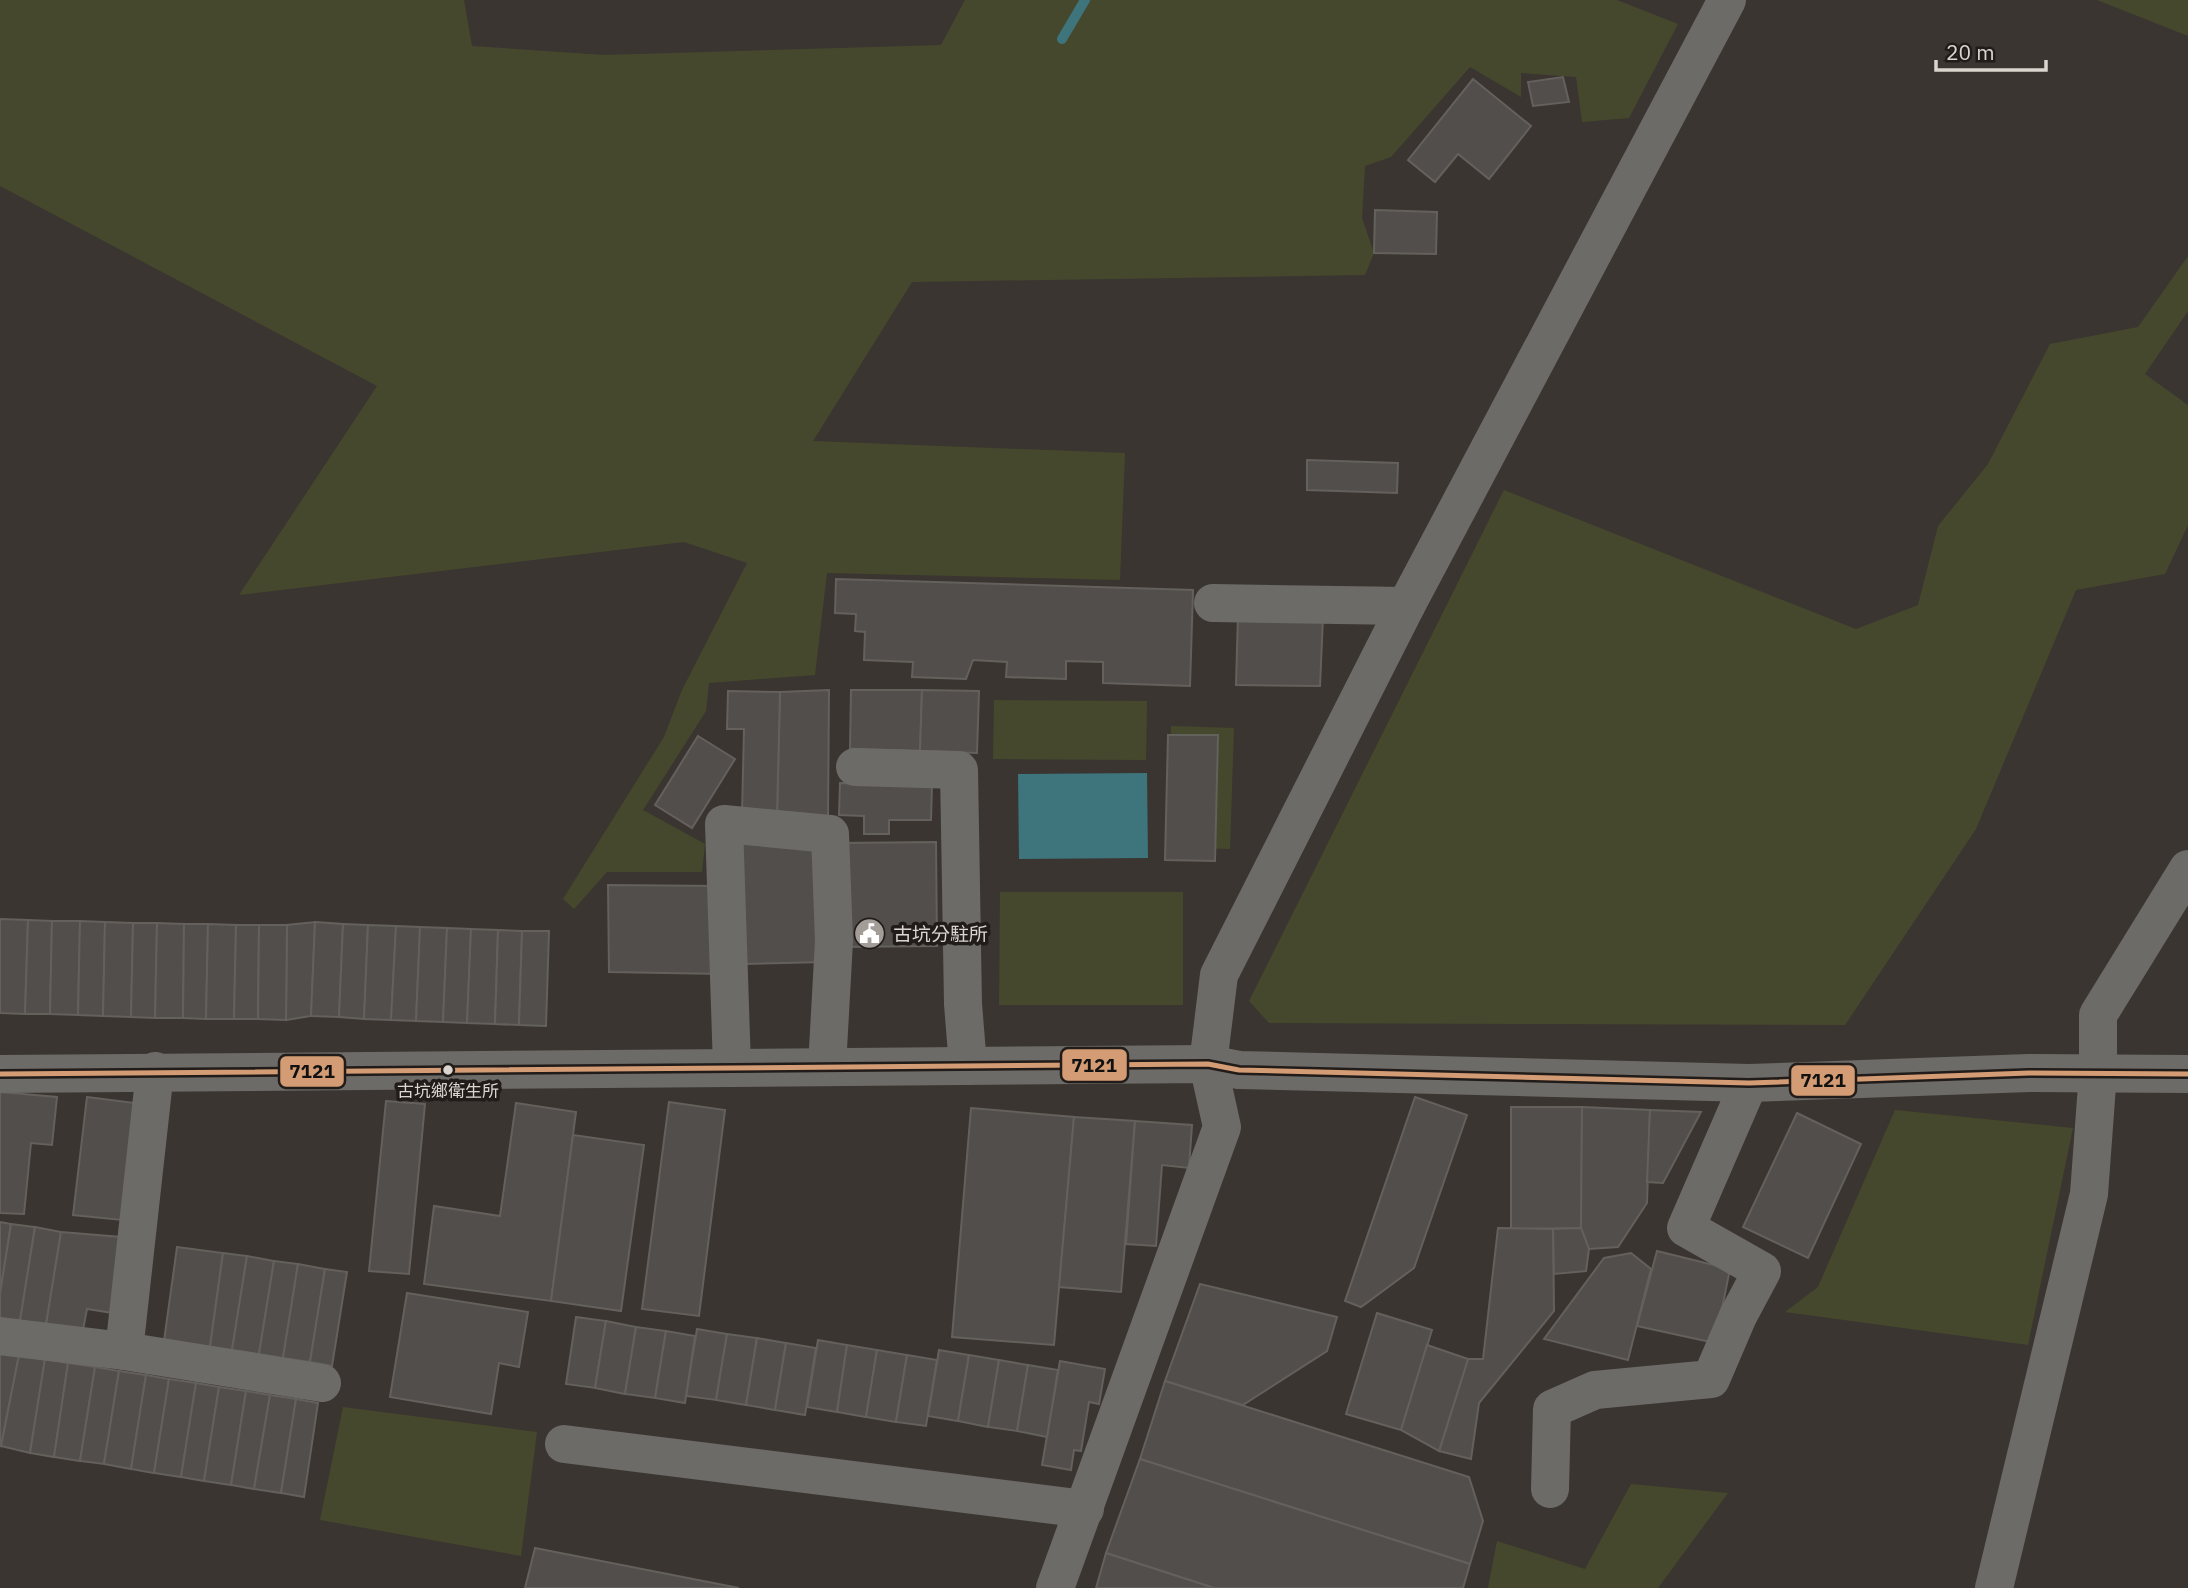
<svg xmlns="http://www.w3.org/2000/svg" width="2188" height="1588" viewBox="0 0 2188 1588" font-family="'IBM Plex Sans','Noto Sans TC',sans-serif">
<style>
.green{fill:#46482d}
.water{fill:#3e747c}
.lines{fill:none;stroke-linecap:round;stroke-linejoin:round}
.stream{stroke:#3e747c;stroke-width:10}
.building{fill:#524e4b;stroke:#64605c;stroke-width:2}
.minor{stroke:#6d6b68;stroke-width:38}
.major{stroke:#6d6b67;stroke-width:38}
.bus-1-casing{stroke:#211c19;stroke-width:10}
.bus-1{stroke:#d39c74;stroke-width:5}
.bus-dot{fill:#dbd5d0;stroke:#211c19;stroke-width:2.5}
.labels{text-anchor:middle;stroke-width:7;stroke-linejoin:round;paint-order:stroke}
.bus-label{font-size:17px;fill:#dbd5d0;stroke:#211c19}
.poi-label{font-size:19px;fill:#dbd5d0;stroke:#211c19;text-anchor:start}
.line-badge{stroke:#211c19;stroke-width:2.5}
.pale-badge-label{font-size:19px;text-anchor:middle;font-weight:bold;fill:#111}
</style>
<rect width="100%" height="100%" fill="#3a3530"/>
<g class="green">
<path d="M0 0H464L472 46 604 55 941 45 965 0H1617L1678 24 1629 118 1582 122 1576 77 1521 73V97L1470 67 1391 157 1365 166 1362 218 1374 253 1365 275 912 282 813 441 1125 453 1120 580 827 573 815 675 709 683 706 711 643 810 705 844 702 872H607L574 909 563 899 664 737 682 690 747 563 684 542 239 595 377 386 0 186Z"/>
<path d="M2097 0H2188V36Z"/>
<path d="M2188 256V311L2145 374 2188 405V525L2165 574 2076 590 1976 829 1845 1025 1269 1023 1249 1001 1504 490 1856 629 1918 605 1938 526 1988 464 2050 344 2138 327Z"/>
<path d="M994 700 1147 701 1146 760 993 759Z"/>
<path d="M1171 726 1234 728 1230 849 1168 847Z"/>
<path d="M1000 892H1183V1005H999Z"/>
<path d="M1895 1110 2073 1128 2028 1345 1785 1312 1818 1287Z"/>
<path d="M343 1407 537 1432 521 1556 320 1520Z"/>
<path d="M1631 1484 1728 1493 1658 1588H1488L1497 1541 1585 1569Z"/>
</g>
<path class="water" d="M1147 773 1148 858 1019 859 1018 774Z"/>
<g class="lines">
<path class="stream" d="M1062 39 1085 0"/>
</g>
<g class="building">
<path d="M1563 77 1569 102 1533 106 1528 82Z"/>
<path d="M1473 79 1531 126 1489 179 1458 154 1435 182 1408 160Z"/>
<path d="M1375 210 1437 212 1436 254 1374 253Z"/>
<path d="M1307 460 1398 463 1397 493 1307 490Z"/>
<path d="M836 579 1193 590 1190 686 1103 683V662L1066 661V679L1006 677 1007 662 973 660 966 679 912 677 913 662 864 660 865 632 855 631 856 614 835 613Z"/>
<path d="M1238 615 1323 617 1320 686 1236 685Z"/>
<path d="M829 690 828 819 777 815 780 692Z"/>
<path d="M851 690H922L920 751 850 749Z"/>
<path d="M922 690 979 691 977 753 920 751Z"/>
<path d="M728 691 780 692 777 815 742 814 744 729H727Z"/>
<path d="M1168 735H1218L1215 861 1165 860Z"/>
<path d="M698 736 735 759 692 828 655 805Z"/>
<path d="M840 783 932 785 931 820H889V834H864V816L839 815Z"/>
<path d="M823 837 826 962 745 964 742 839Z"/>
<path d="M936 842 937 946 841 947 840 843Z"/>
<path d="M608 885 719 886 722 974 609 972Z"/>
<path d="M0 919 28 920 25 1014 0 1013Z"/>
<path d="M28 920 52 921 50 1014H25Z"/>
<path d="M52 921H80L78 1015 50 1014Z"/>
<path d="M80 921 105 922 103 1016 78 1015Z"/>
<path d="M105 922 133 923 131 1017 103 1016Z"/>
<path d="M315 922 311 1016 286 1020 287 925Z"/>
<path d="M315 922 343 924 339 1017 311 1016Z"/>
<path d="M133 923H157L155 1018 131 1017Z"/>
<path d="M157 923 184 924 183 1018H155Z"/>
<path d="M184 924H208L206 1019 183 1018Z"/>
<path d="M208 924 236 925 234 1019H206Z"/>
<path d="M343 924 368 925 364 1019 339 1017Z"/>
<path d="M236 925H259L258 1019H234Z"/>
<path d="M259 925H287L286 1020 258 1019Z"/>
<path d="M368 925 396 926 391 1020 364 1019Z"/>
<path d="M396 926 420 927 416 1021 391 1020Z"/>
<path d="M420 927 447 928 443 1022 416 1021Z"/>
<path d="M447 928 471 929 467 1023 443 1022Z"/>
<path d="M471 929 498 930 495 1024 467 1023Z"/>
<path d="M498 930 522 931 519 1025 495 1024Z"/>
<path d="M522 931H549L546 1026 519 1025Z"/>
<path d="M0 1092 57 1097 52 1145 31 1143 24 1214 0 1213Z"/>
<path d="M87 1097 135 1103 122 1220 73 1215Z"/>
<path d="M1415 1097 1467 1115 1414 1268 1361 1307 1345 1301Z"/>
<path d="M386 1101 425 1104 409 1274 369 1271Z"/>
<path d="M669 1102 725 1110 699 1316 642 1309Z"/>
<path d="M516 1103 576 1112 551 1301 424 1284 434 1206 500 1216Z"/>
<path d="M1511 1107H1582L1581 1228 1511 1229Z"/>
<path d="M1582 1107 1650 1110 1647 1203 1618 1247 1589 1249 1581 1228Z"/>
<path d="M971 1108 1074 1117 1054 1345 952 1337Z"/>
<path d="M1650 1110 1701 1112 1663 1183 1647 1182Z"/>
<path d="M1797 1113 1861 1144 1808 1258 1743 1227Z"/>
<path d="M1074 1117 1135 1121 1121 1292 1059 1287Z"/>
<path d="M1135 1121 1192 1125 1189 1168 1162 1165 1156 1246 1126 1244Z"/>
<path d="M573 1135 644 1145 621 1311 551 1301Z"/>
<path d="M0 1222 11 1224 0 1294Z"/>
<path d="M11 1224 35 1227 20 1321 0 1318V1294Z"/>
<path d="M35 1227 61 1232 46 1325 20 1321Z"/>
<path d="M1498 1228 1553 1229 1554 1311 1479 1403 1471 1459 1439 1451 1468 1359H1483Z"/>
<path d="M1581 1228 1589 1249 1586 1271 1554 1274 1553 1229Z"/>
<path d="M61 1232 121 1237 113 1313 87 1309 83 1330 46 1325Z"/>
<path d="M177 1247 223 1253 210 1347 164 1341Z"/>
<path d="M1657 1251 1730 1269 1715 1343 1637 1326Z"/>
<path d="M223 1253 247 1256 232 1350 210 1347Z"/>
<path d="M1631 1253 1651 1269 1628 1360 1544 1339 1604 1258Z"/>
<path d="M247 1256 274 1261 259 1354 232 1350Z"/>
<path d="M274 1261 298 1264 283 1358 259 1354Z"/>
<path d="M298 1264 325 1269 310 1362 283 1358Z"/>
<path d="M325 1269 347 1272 332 1366 310 1362Z"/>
<path d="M1200 1284 1337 1317 1327 1351 1243 1405 1165 1381Z"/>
<path d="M407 1293 528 1312 519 1367 499 1363 491 1414 390 1397Z"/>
<path d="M1377 1313 1432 1330 1401 1430 1346 1414Z"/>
<path d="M576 1317 606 1321 595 1388 566 1384Z"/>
<path d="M606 1321 636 1327 625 1394 595 1388Z"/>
<path d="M636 1327 666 1331 655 1398 625 1394Z"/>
<path d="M697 1329 727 1334 716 1400 686 1396Z"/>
<path d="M666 1331 695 1336 685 1403 655 1398Z"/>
<path d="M727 1334 757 1338 746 1405 716 1400Z"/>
<path d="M757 1338 786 1343 775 1410 746 1405Z"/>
<path d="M818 1340 847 1345 837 1412 807 1407Z"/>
<path d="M786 1343 816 1348 805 1415 775 1410Z"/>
<path d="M847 1345 877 1350 866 1417 837 1412Z"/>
<path d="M1427 1345 1468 1359 1439 1451 1401 1430Z"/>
<path d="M877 1350 907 1355 896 1422 866 1417Z"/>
<path d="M939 1350 969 1355 958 1421 928 1416Z"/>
<path d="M0 1351 19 1355 1 1446 0 1445Z"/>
<path d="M19 1355 45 1359 30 1453 1 1446Z"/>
<path d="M907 1355 937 1360 926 1426 896 1422Z"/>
<path d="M969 1355 999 1360 988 1427 958 1421Z"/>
<path d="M45 1359 68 1363 54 1457 30 1453Z"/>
<path d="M999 1360 1028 1365 1017 1431 988 1427Z"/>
<path d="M1060 1361 1105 1369 1099 1404 1089 1402 1081 1451 1074 1450 1071 1470 1042 1465Z"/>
<path d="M68 1363 95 1367 80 1461 54 1457Z"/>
<path d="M1028 1365 1058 1370 1047 1437 1017 1431Z"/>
<path d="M95 1367 119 1371 104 1464 80 1461Z"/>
<path d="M119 1371 146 1375 131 1469 104 1464Z"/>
<path d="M146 1375 169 1379 154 1473 131 1469Z"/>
<path d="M169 1379 196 1383 181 1477 154 1473Z"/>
<path d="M1165 1381 1469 1477 1483 1521 1470 1564 1140 1459Z"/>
<path d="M196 1383 219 1387 204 1481 181 1477Z"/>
<path d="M219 1387 246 1391 231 1485 204 1481Z"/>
<path d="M246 1391 270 1395 254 1489 231 1485Z"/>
<path d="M270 1395 296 1399 281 1493 254 1489Z"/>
<path d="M296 1399 318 1403 304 1497 281 1493Z"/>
<path d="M1140 1459 1470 1564 1463 1588H1214L1106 1553Z"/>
<path d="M535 1548 739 1588H525Z"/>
<path d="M1106 1553 1214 1588H1096Z"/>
</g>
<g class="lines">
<g class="minor">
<path d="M1213 603 1406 606"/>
<path d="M855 767 959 770 963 1004 968 1066"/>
<path d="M732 1067 724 824 830 834 834 941 827 1067"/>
<path d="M155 1071 124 1351 322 1383"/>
<path d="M0 1336 124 1351"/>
<path d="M564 1444 1085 1509"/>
<path d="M1550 1489 1552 1409 1595 1390 1711 1379 1738 1316 1762 1271 1686 1228 1749 1083"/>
<path d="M1055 1588 1222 1127 1208 1064 1219 975 1406 606 1727 0"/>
<path d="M1994 1588 2089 1194 2098 1072V1015L2188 869"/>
</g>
<path class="major" d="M0 1074 1208 1064 1239 1070 1749 1083 2029 1073 2188 1074"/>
<defs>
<path id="bus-1" d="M0 1074 1208 1064 1239 1070 1749 1083 2029 1073 2188 1074"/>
</defs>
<use href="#bus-1" class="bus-1-casing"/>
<use href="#bus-1" class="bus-1"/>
</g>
<defs>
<symbol id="civic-disc" viewBox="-11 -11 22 22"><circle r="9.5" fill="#a39d98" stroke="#211c19"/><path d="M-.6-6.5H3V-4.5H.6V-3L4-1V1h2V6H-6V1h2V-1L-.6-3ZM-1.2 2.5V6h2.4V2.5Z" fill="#fff"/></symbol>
</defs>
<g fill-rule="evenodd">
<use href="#civic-disc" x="852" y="916" width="35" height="35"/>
</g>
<circle class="bus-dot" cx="448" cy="1070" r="6"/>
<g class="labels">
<g class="bus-label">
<text x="448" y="1097">古坑鄉衛生所</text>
</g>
<g class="poi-label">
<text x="893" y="941">古坑分駐所</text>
</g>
</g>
<g class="line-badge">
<rect x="1061" y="1048" width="67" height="34" rx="7" fill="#d39c74"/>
<rect x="279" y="1055" width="66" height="33" rx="7" fill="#d39c74"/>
<rect x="1790" y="1064" width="66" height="33" rx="7" fill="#d39c74"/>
</g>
<g class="pale-badge-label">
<text x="1094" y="1072">7121</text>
<text x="312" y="1078">7121</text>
<text x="1823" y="1087">7121</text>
</g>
<path d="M1936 60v10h110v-10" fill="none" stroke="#dbd5d0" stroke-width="3.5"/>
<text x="1946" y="60" font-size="21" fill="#dbd5d0" stroke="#211c19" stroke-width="5" paint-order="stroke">20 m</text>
</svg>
